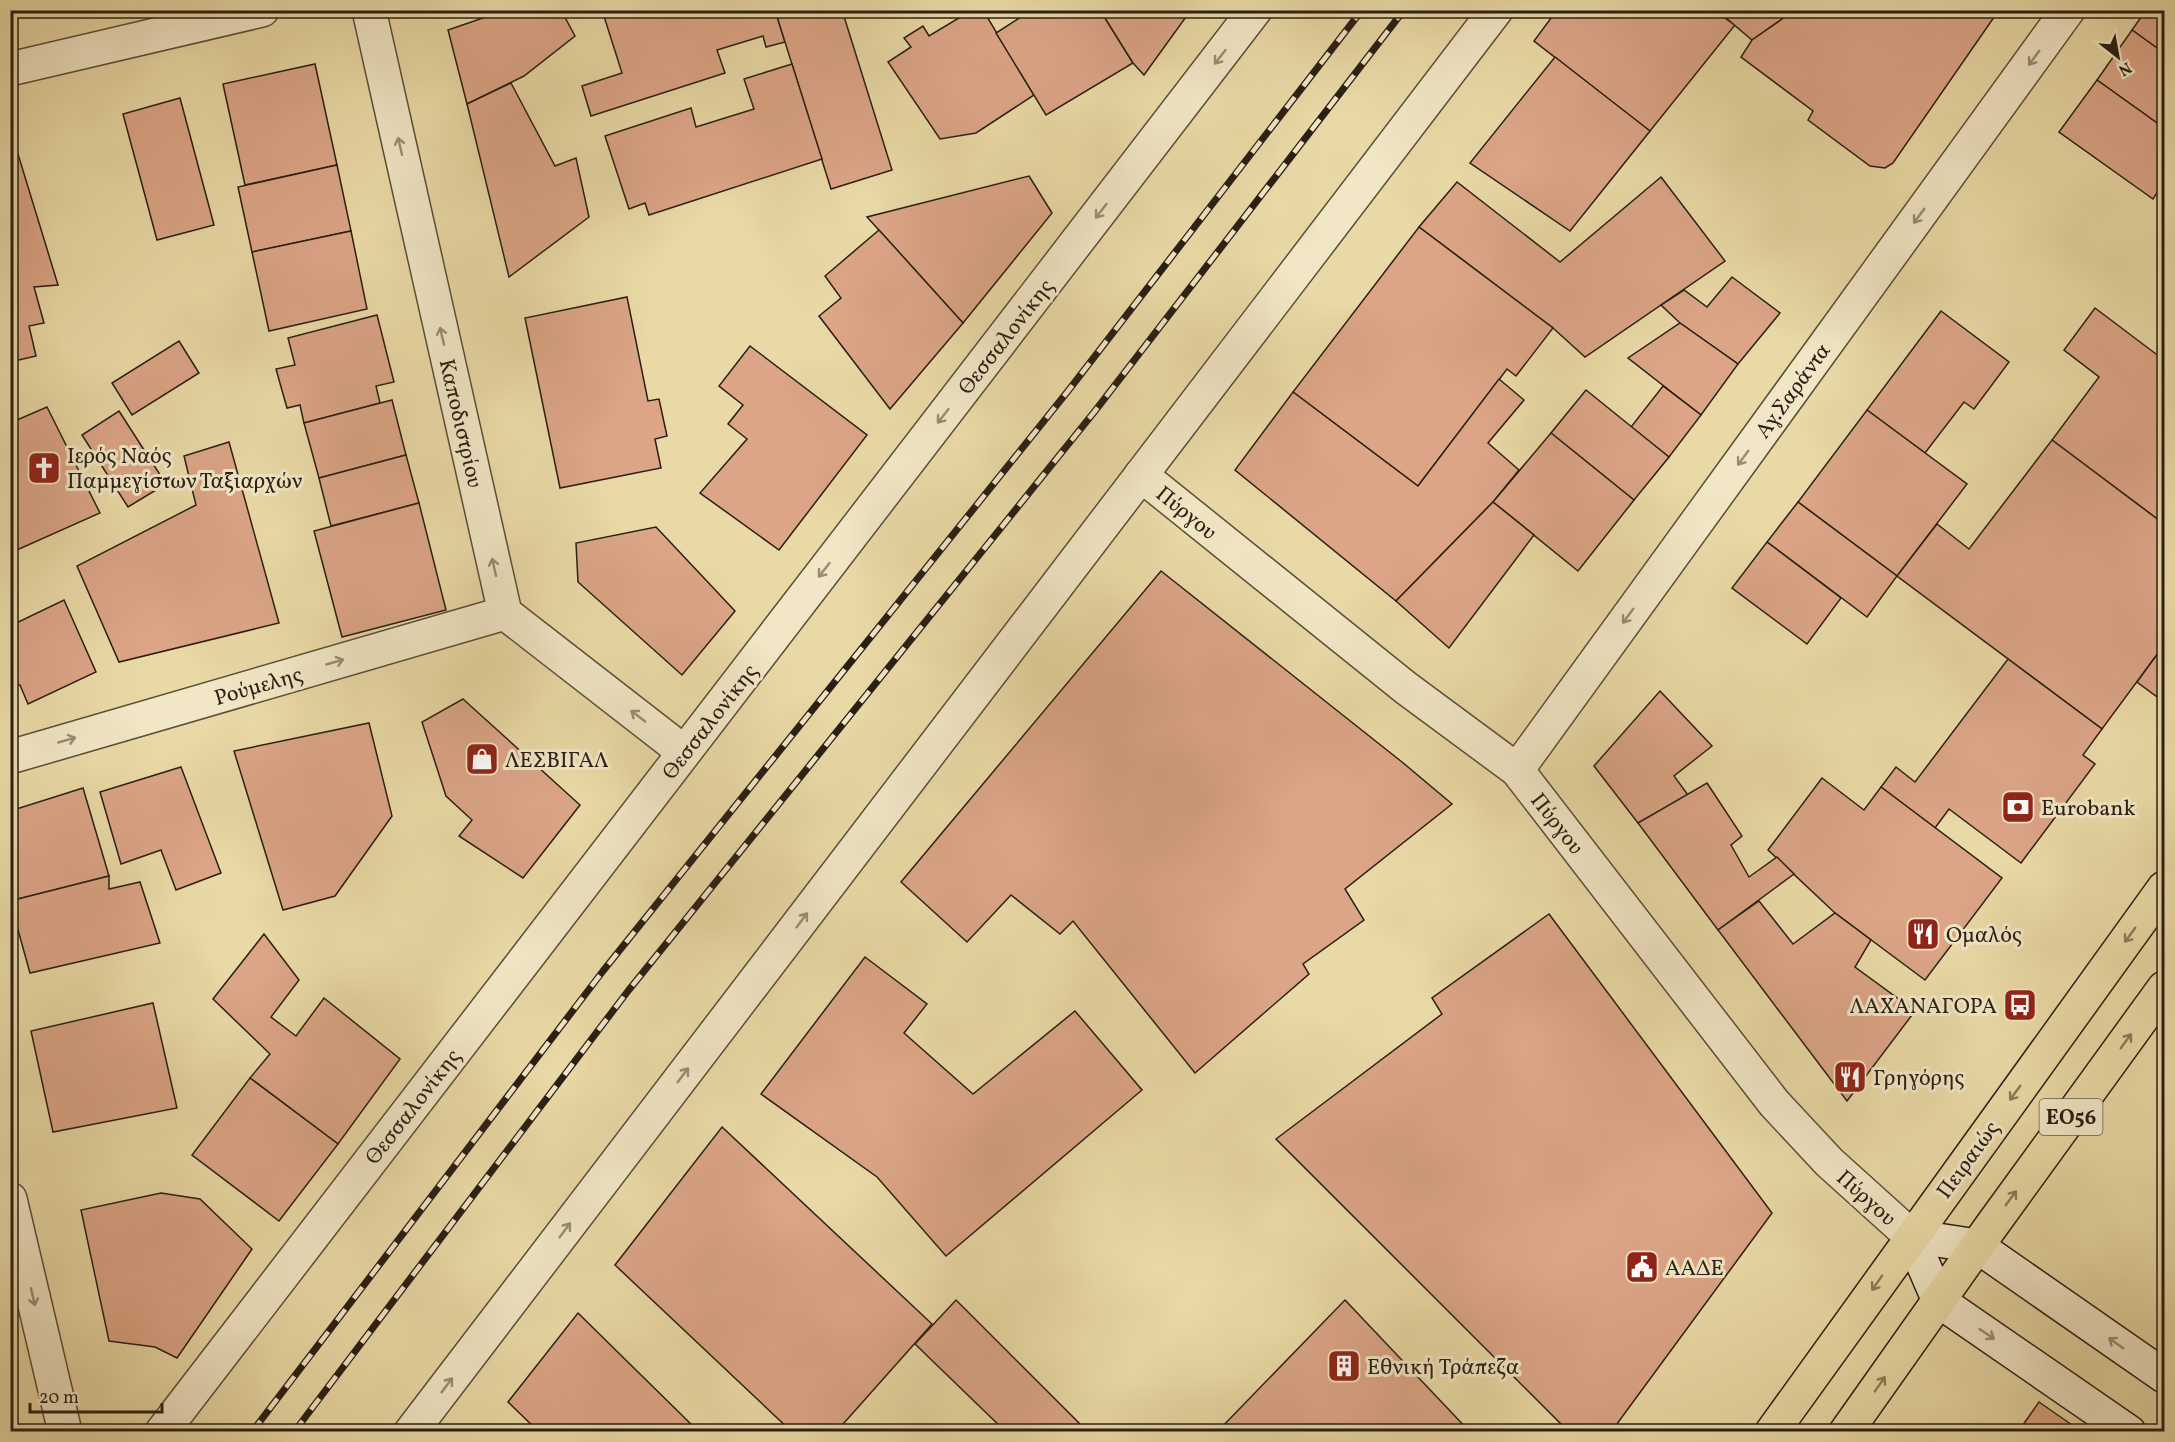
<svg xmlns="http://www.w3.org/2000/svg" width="2175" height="1442" viewBox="0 0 2175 1442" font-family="Vollkorn,serif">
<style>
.building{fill:#dba586;stroke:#2a1f14;stroke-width:1.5}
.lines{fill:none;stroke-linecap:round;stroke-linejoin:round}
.street-casing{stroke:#5a4e38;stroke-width:36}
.secondary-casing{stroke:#2a1f14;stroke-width:36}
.primary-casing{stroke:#2a1f14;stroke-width:36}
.street{stroke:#f1e6c5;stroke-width:33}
.secondary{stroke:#f1e6c5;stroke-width:33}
.primary{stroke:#e9d9a6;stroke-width:33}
.rail-casing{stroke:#2a1f14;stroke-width:7}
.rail{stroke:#f1e6c5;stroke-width:4.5;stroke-dasharray:14;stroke-linecap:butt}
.oneway{stroke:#978c75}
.oneway2{stroke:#8a7c5d}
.labels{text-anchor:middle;stroke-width:6;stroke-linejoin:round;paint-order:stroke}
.shield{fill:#f1e6c5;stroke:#665b49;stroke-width:1.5}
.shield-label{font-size:21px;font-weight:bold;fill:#2a1f14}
.street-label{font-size:22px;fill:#2a1f14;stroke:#f1e6c5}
.poi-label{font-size:22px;fill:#2a1f14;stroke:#f1e6c5;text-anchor:start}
</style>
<rect width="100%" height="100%" fill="#e9d9a6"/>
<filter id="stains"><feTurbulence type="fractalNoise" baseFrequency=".00333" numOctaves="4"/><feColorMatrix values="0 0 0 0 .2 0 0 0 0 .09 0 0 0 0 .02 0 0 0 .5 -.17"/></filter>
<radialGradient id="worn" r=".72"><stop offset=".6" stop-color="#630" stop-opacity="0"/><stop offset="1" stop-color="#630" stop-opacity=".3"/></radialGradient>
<g class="building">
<path d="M506 10H561L575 36 524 76 467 104 448 30Z"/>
<path d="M602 10H775L785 42 766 47 763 36 717 50 725 73 591 116 582 86 622 73Z"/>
<path d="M775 10H842L892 170 831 189Z"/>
<path d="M972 10H983L1034 95 976 133 940 139 888 62 911 47 904 38 923 26 929 36Z"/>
<path d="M1032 10H1100L1133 63 1046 115 996 33Z"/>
<path d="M1100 10H1191L1144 75 1133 63Z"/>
<path d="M1557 10H1713L1735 25 1650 131 1534 41Z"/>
<path d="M1729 10H1795L1752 40 1725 17Z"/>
<path d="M1795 10H1999L1893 163 1885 168 1870 166 1808 120 1813 111 1741 57 1752 40Z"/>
<path d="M2146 10H2164V53L2132 30Z"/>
<path d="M2132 30 2164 53V128L2097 80Z"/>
<path d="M1555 57 1650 131 1570 231 1470 163Z"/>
<path d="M315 64 337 165 245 185 223 84Z"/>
<path d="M792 64 822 159 649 215 645 203 629 209 605 136 691 108 696 127 754 109 744 79Z"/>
<path d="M2097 80 2164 128V182L2153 199 2059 132Z"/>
<path d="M511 83 555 166 576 158 589 217 509 277 467 104Z"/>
<path d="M180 98 214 225 157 240 123 114Z"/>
<path d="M14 141 58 285 34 287 44 323 29 326 36 356 10 362V142Z"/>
<path d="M337 165 351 231 252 252 238 187Z"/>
<path d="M1029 176 1052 213 963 323 867 217Z"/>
<path d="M1661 177 1725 261 1585 357 1553 328 1419 227 1457 182 1560 262Z"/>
<path d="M1419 227 1553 328 1516 376 1507 369 1418 486 1293 392Z"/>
<path d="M879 230 963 323 890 409 819 316 841 298 825 276Z"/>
<path d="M351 231 367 309 269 331 252 252Z"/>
<path d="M1732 277 1780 313 1738 364 1680 323 1661 305 1684 290 1707 307Z"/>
<path d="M627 297 648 401 659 399 667 436 655 439 661 468 560 488 525 318Z"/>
<path d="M2095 308 2164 360V524L2052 440 2099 377 2064 350Z"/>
<path d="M1941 311 2009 362 1974 409 1964 402 1925 453 1867 410Z"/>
<path d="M377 315 394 382 376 386 380 403 304 423 300 405 287 408 276 369 295 365 288 338Z"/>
<path d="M1680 323 1738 364 1701 415 1628 358Z"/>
<path d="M179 341 199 373 132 415 112 383Z"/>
<path d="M750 346 867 435 779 550 700 493 747 439 728 424 743 405 719 386Z"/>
<path d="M1499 379 1524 400 1488 443 1519 470 1493 502 1396 601 1235 470 1293 392 1418 486Z"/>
<path d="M1663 386 1701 415 1669 457 1631 427Z"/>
<path d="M1586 390 1669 457 1634 500 1551 433Z"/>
<path d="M392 400 406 455 319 478 304 423Z"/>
<path d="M47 407 100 513 10 553V423Z"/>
<path d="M1867 410 1967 484 1897 576 1798 502Z"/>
<path d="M119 411 166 484 128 507 82 435Z"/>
<path d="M1551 433 1634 500 1578 571 1493 502Z"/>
<path d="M2052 440 2164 524V645L2102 729 1897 576 1937 524 1969 549Z"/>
<path d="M229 442 279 623 119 662 77 566 196 505 184 456Z"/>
<path d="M406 455 419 503 331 526 319 478Z"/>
<path d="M1493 502 1534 535 1449 648 1396 601Z"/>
<path d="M1798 502 1897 576 1867 617 1767 542Z"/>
<path d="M419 503 446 610 342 637 314 531Z"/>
<path d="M656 527 735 611 682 675 578 582 576 543Z"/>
<path d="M1767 542 1841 598 1807 644 1732 588Z"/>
<path d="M1161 571 1402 762 1452 804 1345 889 1364 920 1303 964 1309 974 1195 1073 1073 921 1060 934 1011 895 967 942 901 882Z"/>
<path d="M64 600 96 672 28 704 20 685 10 686V626Z"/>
<path d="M2164 645V702L2137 682Z"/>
<path d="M2008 659 2102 729 2083 755 2095 764 2021 863 1949 809 1935 828 1881 787 1896 767 1915 782Z"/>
<path d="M1660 691 1712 746 1674 776 1688 795 1638 823 1594 766Z"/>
<path d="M463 699 580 805 523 878 459 836 472 820 446 796 422 722Z"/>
<path d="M369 723 392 816 335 896 283 910 234 751Z"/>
<path d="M181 767 221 873 176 890 161 850 121 864 100 792Z"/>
<path d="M1822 778 1864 810 1881 787 2002 878 1925 980 1835 913 1768 850Z"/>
<path d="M1707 783 1742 836 1731 845 1749 877 1777 857 1794 874 1718 930 1638 823Z"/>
<path d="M83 788 109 876 10 901V811Z"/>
<path d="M109 876V889L140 882 160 943 30 973 10 901Z"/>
<path d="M1759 901 1793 944 1835 913 1871 940 1855 967 1915 1011 1847 1101 1718 930Z"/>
<path d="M1549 914 1772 1213 1611 1432H1569L1276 1139 1442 1014 1432 998Z"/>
<path d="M264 934 299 980 271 1017 296 1036 324 998 400 1059 338 1144 250 1078 270 1054 213 999Z"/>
<path d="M865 957 927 1004 904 1033 973 1094 1075 1011 1142 1090 946 1256 877 1177 761 1094Z"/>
<path d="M153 1003 177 1108 53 1132 31 1031Z"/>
<path d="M250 1078 338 1144 279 1221 192 1155Z"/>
<path d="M722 1127 932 1324 836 1432H792L615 1265Z"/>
<path d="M161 1193 200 1199 252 1249 177 1358 155 1347 109 1341 81 1210Z"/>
<path d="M956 1300 1088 1432H1006L915 1344Z"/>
<path d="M1345 1300 1470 1432H1217Z"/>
<path d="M578 1313 699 1432H539L508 1402Z"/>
<path d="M2039 1402 2082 1432H2018Z"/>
</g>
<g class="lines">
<defs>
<g id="street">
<path d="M369 10 505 613 684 752"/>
<path d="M10 69 262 10"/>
<path d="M1141 475 1406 688 1517 770 1774 1103 1829 1162 1911 1236"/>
<path d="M10 757 505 613"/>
<path d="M1517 770 2068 10"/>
<path d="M10 1199 65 1432"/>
<path d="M162 1432 1255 10"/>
<path d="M411 1432 1496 10"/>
</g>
<g id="secondary">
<path d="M1911 1236 1939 1301 2129 1432"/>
<path d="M1911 1236 1977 1246 2164 1376"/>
</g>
<g id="primary">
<path d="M1772 1432 2164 888"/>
<path d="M1846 1432 1990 1228 2164 988"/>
</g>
</defs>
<use href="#street" class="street-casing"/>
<use href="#secondary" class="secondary-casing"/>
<use href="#primary" class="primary-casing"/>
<use href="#street" class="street"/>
<use href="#secondary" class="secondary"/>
<use href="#primary" class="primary"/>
<defs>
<g id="rail">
<path d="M252 1432 603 971 1068 391 1362 10"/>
<path d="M294 1432 628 991 1095 411 1404 10"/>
</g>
</defs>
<use href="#rail" class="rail-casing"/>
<use href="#rail" class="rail"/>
</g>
<defs><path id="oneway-shaft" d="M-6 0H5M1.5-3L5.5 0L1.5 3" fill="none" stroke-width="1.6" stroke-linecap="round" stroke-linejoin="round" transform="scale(1.5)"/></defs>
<g class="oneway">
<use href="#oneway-shaft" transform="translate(1220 57) rotate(128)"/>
<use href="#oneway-shaft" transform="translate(2034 58) rotate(126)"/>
<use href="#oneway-shaft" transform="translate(400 146) rotate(-103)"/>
<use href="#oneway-shaft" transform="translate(1101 211) rotate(128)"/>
<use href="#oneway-shaft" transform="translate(1919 216) rotate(126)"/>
<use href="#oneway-shaft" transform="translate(442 336) rotate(-103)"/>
<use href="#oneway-shaft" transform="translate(943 416) rotate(128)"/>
<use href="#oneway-shaft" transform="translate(1743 458) rotate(126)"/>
<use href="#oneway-shaft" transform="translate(494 567) rotate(-103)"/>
<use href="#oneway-shaft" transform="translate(824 570) rotate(128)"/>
<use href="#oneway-shaft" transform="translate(1628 616) rotate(126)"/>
<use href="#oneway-shaft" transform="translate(335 662) rotate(-16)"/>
<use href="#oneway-shaft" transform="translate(638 716) rotate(-142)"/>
<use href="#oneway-shaft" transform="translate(67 740) rotate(-16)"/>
<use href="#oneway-shaft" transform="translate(802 920) rotate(-53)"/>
<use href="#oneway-shaft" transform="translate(683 1075) rotate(-53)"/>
<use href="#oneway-shaft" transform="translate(565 1230) rotate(-53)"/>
<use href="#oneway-shaft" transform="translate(33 1297) rotate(77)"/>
<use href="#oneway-shaft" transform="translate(1987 1334) rotate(34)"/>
<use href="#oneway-shaft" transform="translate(2116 1343) rotate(-145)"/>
<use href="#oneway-shaft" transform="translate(447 1385) rotate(-53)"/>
</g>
<g class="oneway2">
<use href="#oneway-shaft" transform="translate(2130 935) rotate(126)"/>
<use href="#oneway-shaft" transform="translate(2126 1041) rotate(-54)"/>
<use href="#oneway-shaft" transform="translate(2015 1093) rotate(126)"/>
<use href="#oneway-shaft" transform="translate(2011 1198) rotate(-54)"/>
<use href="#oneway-shaft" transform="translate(1877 1283) rotate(125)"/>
<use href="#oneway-shaft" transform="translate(1880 1384) rotate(-55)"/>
</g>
<defs>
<symbol id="church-square" viewBox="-11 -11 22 22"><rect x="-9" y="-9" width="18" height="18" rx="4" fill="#8f2418" stroke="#f1e6c5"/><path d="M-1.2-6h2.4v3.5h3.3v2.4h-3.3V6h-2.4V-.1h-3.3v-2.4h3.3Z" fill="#fff"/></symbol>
<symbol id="shop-square" viewBox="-11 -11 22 22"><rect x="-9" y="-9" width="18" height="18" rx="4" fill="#8f2418" stroke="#f1e6c5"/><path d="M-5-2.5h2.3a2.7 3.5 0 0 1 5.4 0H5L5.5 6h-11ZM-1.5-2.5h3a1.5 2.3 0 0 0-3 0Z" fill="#fff"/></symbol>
<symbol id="bank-square" viewBox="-11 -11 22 22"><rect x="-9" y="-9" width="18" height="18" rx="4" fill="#8f2418" stroke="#f1e6c5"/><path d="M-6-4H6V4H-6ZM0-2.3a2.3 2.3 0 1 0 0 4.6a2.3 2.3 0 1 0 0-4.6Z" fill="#fff"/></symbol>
<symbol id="restaurant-square" viewBox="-11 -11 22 22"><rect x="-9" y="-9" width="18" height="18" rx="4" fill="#8f2418" stroke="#f1e6c5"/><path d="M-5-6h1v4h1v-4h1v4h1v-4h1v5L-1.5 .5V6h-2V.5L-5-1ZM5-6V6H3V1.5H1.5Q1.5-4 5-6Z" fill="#fff"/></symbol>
<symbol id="bus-square" viewBox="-11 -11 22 22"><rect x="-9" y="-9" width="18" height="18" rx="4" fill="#8f2418" stroke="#f1e6c5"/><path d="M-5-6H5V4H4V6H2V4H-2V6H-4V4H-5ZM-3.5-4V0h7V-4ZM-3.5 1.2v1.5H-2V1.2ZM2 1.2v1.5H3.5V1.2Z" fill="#fff"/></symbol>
<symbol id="civic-square" viewBox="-11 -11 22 22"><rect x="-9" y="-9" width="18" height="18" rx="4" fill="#8f2418" stroke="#f1e6c5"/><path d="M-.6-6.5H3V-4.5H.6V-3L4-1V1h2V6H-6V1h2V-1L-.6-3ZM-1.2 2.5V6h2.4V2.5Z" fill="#fff"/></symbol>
<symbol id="building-square" viewBox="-11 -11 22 22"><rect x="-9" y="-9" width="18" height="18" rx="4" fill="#8f2418" stroke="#f1e6c5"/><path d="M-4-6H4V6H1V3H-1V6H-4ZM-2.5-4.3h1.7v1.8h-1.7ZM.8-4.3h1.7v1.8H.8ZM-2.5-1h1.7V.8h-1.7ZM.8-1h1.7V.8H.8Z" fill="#fff"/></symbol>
</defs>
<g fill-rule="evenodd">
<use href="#church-square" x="25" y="449" width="38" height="38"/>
<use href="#shop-square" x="463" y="740" width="38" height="38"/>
<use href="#bank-square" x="1999" y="788" width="38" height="38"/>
<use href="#restaurant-square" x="1904" y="915" width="38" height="38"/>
<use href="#bus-square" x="2001" y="986" width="38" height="38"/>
<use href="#restaurant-square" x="1831" y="1058" width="38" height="38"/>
<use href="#civic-square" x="1623" y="1248" width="38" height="38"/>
<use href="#building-square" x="1325" y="1347" width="38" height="38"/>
</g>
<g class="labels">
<rect class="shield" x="2039.5" y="1099" width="63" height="36" rx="4.5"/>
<g class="shield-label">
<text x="2071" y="1124">ΕΟ56</text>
</g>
<g class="street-label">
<text transform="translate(1005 336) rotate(-52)" y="8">Θεσσαλονίκης</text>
<text transform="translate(1792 390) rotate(-54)" y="8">Αγ.Σαράντα</text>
<text transform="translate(462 423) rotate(77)" y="8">Καποδιστρίου</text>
<text transform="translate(1187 512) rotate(39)" y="8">Πύργου</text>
<text transform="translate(258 685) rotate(-16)" y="8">Ρούμελης</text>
<text transform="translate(709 721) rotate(-52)" y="8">Θεσσαλονίκης</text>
<text transform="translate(1558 823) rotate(52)" y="8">Πύργου</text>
<text transform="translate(412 1106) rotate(-52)" y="8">Θεσσαλονίκης</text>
<text transform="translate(1967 1159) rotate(-54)" y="8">Πειραιώς</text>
<text transform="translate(1867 1197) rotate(42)" y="8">Πύργου</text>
</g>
<g class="poi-label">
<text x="67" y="463">Ιερός Ναός<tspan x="67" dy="25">Παμμεγίστων Ταξιαρχών</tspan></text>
<text x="505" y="767">ΛΕΣΒΙΓΑΛ</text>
<text x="2041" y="815">Eurobank</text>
<text x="1946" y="942">Ομαλός</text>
<text x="1997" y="1013" text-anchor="end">ΛΑΧΑΝΑΓΟΡΑ</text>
<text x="1873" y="1085">Γρηγόρης</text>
<text x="1665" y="1275">ΑΑΔΕ</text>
<text x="1367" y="1374">Εθνική Τράπεζα</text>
</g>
</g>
<rect width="2175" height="1442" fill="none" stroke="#e9d9a6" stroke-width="36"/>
<rect x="12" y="12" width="2151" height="1418" fill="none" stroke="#2a1f14" stroke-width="3"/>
<rect x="18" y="18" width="2139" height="1406" fill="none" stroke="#2a1f14" stroke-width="1.5"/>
<g transform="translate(2118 57) rotate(149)" stroke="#f1e6c5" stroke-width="4.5" paint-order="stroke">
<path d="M0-4.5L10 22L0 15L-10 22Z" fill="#2a1f14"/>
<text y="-9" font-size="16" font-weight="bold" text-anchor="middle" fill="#2a1f14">N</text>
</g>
<path d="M30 1403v9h132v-9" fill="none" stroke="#2a1f14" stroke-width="3"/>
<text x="39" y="1403" font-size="18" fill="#2a1f14" stroke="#f1e6c5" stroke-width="4.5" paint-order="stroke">20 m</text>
<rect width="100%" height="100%" filter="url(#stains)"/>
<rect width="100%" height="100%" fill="url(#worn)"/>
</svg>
